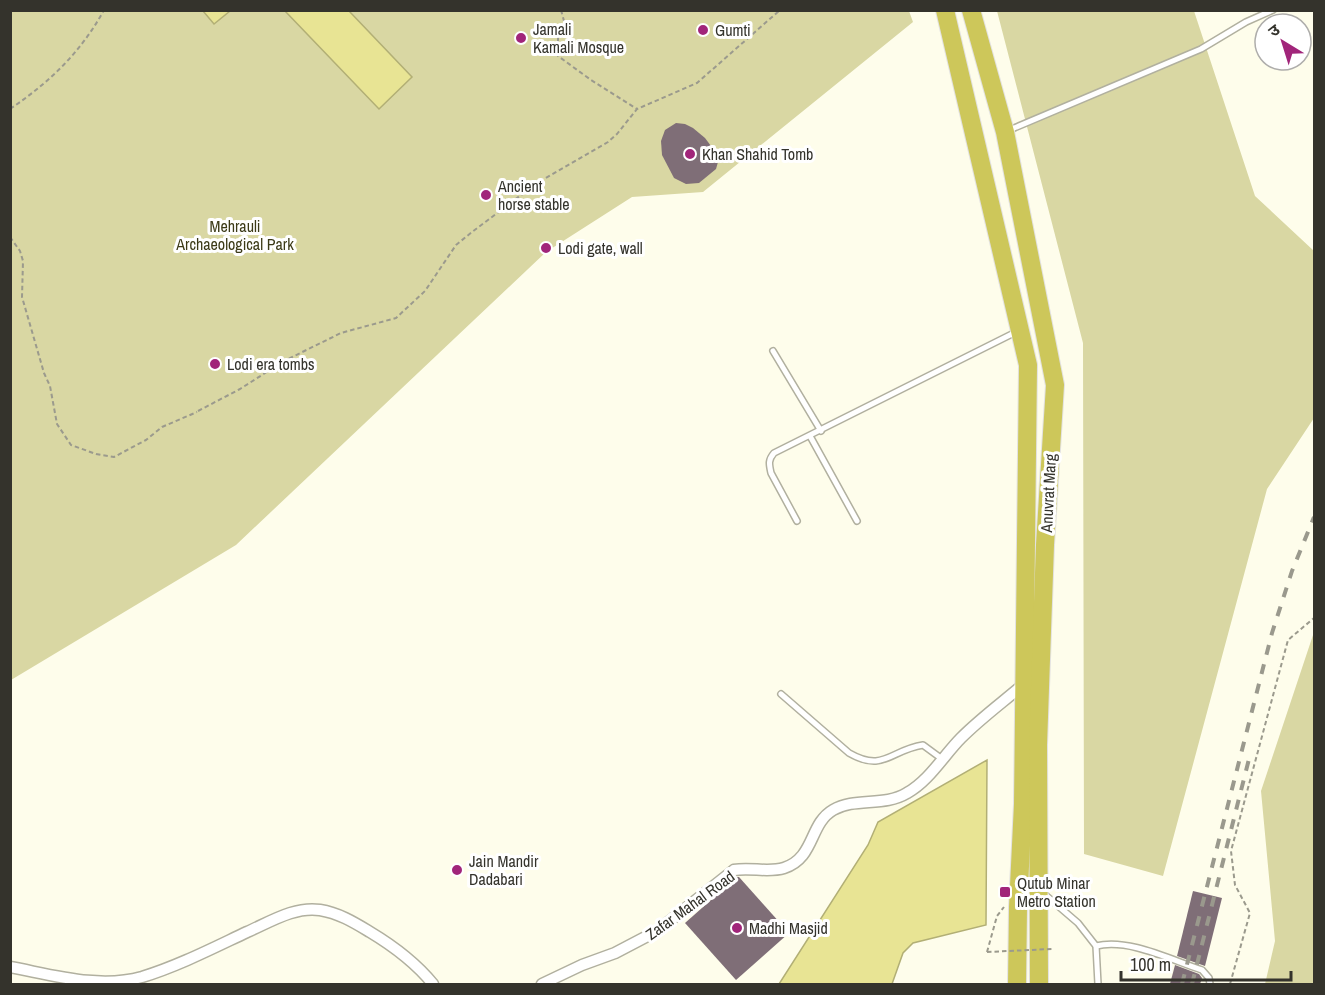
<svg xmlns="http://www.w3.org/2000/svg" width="1325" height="995" viewBox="0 0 1325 995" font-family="'Archivo Narrow','Noto Sans Devanagari',sans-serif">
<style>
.green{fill:#d9d7a3}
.water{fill:#e8e494;stroke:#b2af75;stroke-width:1.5}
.building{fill:#7f6e77}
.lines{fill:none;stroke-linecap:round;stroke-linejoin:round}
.lane-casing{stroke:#b1b09f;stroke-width:8}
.street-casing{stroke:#b1b09f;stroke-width:13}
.highway-casing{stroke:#e3e2e1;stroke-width:20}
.path{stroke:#9b9a8d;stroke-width:2;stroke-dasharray:4.5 3;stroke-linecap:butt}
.lane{stroke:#fff;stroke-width:5}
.street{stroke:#fff;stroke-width:10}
.highway{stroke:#cdc75a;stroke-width:18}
.rail{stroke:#9a998d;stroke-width:4;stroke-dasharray:10 10;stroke-linecap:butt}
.path-bridge{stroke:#9b9a8d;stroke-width:2;stroke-dasharray:4.5 3;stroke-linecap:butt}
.poi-dot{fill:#a1257a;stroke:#fff;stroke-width:2}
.labels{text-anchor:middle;stroke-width:6;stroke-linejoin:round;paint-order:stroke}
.poi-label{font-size:16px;fill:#34332c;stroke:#fff;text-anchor:start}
.park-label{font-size:16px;fill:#3c3a17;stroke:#fff}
.street-label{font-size:16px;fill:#34332c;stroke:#fff}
</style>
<rect width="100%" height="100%" fill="#fefdeb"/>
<g class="green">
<path d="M11 11H909L913 22 703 192 632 197 546 252 236 545 11 680Z"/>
<path d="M997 11H1194L1255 196 1314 251V418L1267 489 1163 876 1084 854 1083 343Z"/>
<path d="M1314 632V984H1265L1275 941 1261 791Z"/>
</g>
<g class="water">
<path d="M203 11H230L214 24Z"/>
<path d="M285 11H349L412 77 379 109Z"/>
<path d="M987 760 986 925 913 943 903 953 892 984H779L868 845 878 822Z"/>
</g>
<g class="building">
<path d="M676 123 685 124 693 128 705 138 717 154 718 162 716 169 699 183 686 184 674 178 662 155 661 141 665 130Z"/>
<path d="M737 877H739L789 933 736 980 685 923Z"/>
<path d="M1193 891 1222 898 1205 966 1177 956Z"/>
<path d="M1175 965 1199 974 1202 978 1200 984H1170Z"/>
</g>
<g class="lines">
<defs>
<g id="lane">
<path d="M1007 131 1201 49 1246 22 1273 10"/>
<path d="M773 351 821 431"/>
<path d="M810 436 857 521"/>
<path d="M797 521 771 473C769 464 768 460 774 453L1016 332"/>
<path d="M781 694 849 753C884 773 890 750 923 745L942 759"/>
<path d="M1043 893 1078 923 1096 946 1098 984"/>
<path d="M1096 946C1129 938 1171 960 1202 970L1209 978 1210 984"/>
</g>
<g id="street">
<path d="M10 967C53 975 99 989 142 977 178 966 213 948 247 932 270 922 295 906 320 910 339 913 355 923 370 932 395 947 415 962 433 984"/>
<path d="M542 984 582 965 615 953 657 931 734 870C751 867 768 873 784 868 815 858 809 824 833 810 855 797 884 807 907 793 929 781 944 755 961 738 981 718 1003 702 1024 684"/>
</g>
<g id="highway">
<path d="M945 10 1028 365 1023 804 1018 907 1017 984"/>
<path d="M971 10 1005 132 1055 385 1045 545 1038 745 1039 984"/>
</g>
</defs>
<use href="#lane" class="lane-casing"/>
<use href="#street" class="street-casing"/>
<use href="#highway" class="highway-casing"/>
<g class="path">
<path d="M561 10 564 21 558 27V56L591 80 637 109"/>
<path d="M10 109C50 82 81 52 104 10"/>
<path d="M10 237 20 251 23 261 22 297 44 373 50 386 57 424 71 445 96 454 114 457 146 440 162 427 197 412"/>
<path d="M198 411 240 389 284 361 341 333 396 318 425 291 456 245 472 232 537 183 608 142 617 134 637 109 697 83 780 10"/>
<path d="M987 952 997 916 1004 907"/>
<path d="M1230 984 1250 913 1235 885 1231 851 1288 640 1314 618"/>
</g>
<use href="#lane" class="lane"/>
<use href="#street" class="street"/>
<use href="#highway" class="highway"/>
<g class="rail">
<path d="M1182 984 1272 633 1292 571 1314 517"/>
<path d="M1192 984 1250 755"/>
</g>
<path class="path-bridge" d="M987 952 1052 949"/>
</g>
<g class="poi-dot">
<circle cx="703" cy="30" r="6"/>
<circle cx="521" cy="38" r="6"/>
<circle cx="690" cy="154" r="6"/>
<circle cx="486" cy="195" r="6"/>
<circle cx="546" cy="248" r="6"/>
<circle cx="215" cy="364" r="6"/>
<circle cx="457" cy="870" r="6"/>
<rect x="999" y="886" width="12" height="12" rx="3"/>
<circle cx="737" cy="928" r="6"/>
</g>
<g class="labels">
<g class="poi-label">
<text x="533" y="35">Jamali<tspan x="533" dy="18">Kamali Mosque</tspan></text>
<text x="715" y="36">Gumti</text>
<text x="702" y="160">Khan Shahid Tomb</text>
<text x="498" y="192">Ancient<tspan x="498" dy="18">horse stable</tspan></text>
<text x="558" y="254">Lodi gate, wall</text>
<text x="227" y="370">Lodi era tombs</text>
<text x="469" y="867">Jain Mandir<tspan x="469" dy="18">Dadabari</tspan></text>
<text x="1017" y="889">Qutub Minar<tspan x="1017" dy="18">Metro Station</tspan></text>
<text x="749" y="934">Madhi Masjid</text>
</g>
<g class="park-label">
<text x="235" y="232">Mehrauli<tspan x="235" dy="18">Archaeological Park</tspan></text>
</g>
<g class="street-label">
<text transform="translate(1048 493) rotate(-87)" y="6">Anuvrat Marg</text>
<text transform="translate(690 905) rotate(-36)" y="6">Zafar Mahal Road</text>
</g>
</g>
<rect width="1325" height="995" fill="none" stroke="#34332c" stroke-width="24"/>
<g transform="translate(1283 42) rotate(322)"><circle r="28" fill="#ffffff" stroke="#aeadab" stroke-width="1.5"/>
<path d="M0-4.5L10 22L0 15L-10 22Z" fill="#a1257a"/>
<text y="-9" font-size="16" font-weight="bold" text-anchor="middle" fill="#34332c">उ</text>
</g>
<path d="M1121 971v9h170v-9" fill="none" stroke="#34332c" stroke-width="3"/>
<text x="1130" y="971" font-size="18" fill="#34332c" stroke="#ffffff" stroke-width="4.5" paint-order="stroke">100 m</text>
</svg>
